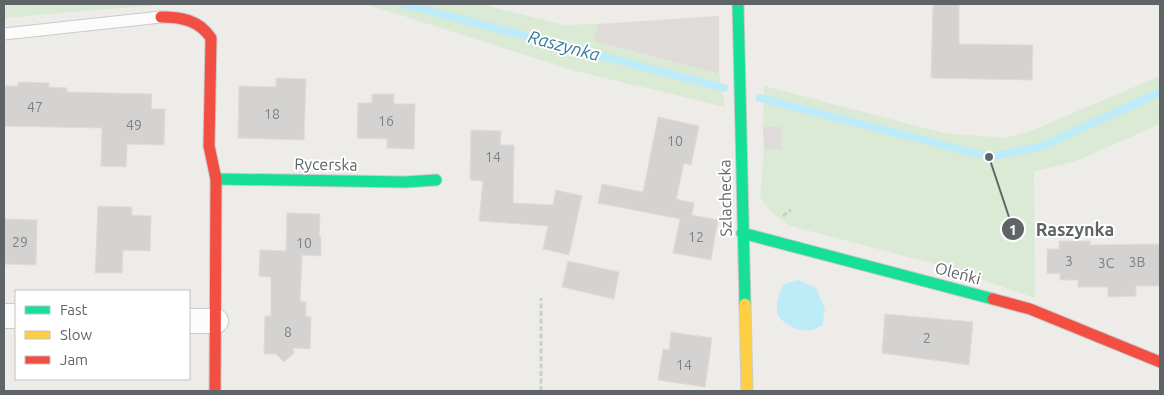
<svg xmlns="http://www.w3.org/2000/svg" width="1164" height="395" viewBox="0 0 1164 395" font-family="Ubuntu,sans-serif">
<style>
.industrial{fill:#dedbd9}
.green{fill:#daead4}
.water{fill:#bdebf8}
.lines{fill:none;stroke-linecap:round;stroke-linejoin:round}
.stream{stroke:#bdebf8;stroke-width:8}
.building{fill:#d5d3d1;stroke:#dedbd8}
.lane-casing{stroke:#cacbcb;stroke-width:13}
.street-casing{stroke:#cacbcb;stroke-width:26}
.fast-casing{stroke:#cacbcb;stroke-width:13}
.slow-casing{stroke:#cacbcb;stroke-width:13}
.jam-casing{stroke:#cacbcb;stroke-width:13}
.path{stroke:#c8ceca;stroke-width:3;stroke-dasharray:5 2.5;stroke-linecap:butt}
.lane{stroke:#fcfcfc;stroke-width:11}
.street{stroke:#fcfcfc;stroke-width:24}
.fast{stroke:#16e098;stroke-width:11}
.slow{stroke:#ffcf43;stroke-width:11}
.jam{stroke:#f24e42;stroke-width:11}
.labels{text-anchor:middle;stroke-width:4;stroke-linejoin:round;paint-order:stroke}
.number-label{font-size:14px;fill:#7d8182}
.street-label{font-size:16px;fill:#5e6467;stroke:#fff}
.water-label{font-size:18px;font-style:italic;fill:#367c9c;stroke:#fff}
.leader{fill:none;stroke:#5e6467;stroke-width:2}
.callout-dot{fill:#5e6467;stroke:#fff;stroke-width:2}
.mark-label{font-size:15px;text-anchor:middle;font-weight:bold;fill:#fff}
.callout-label{font-size:18px;text-anchor:middle;font-weight:bold;fill:#5e6467;stroke:#fff;stroke-width:4;stroke-linejoin:round;paint-order:stroke}
</style>
<rect width="100%" height="100%" fill="#eeece9"/>
<g class="industrial">
<path d="M719 16V74L594 41 598 24Z"/>
<path d="M763 127H781L782 150 764 151Z"/>
</g>
<g class="green">
<path d="M4 4H168L4 18Z"/>
<path d="M366 4H480L565 25 598 24 594 41 719 74 725 107 572 70Z"/>
<path d="M1160 76V124L1074 162 1034 171 1035 298 939 265 791 226 772 213 760 197 764 151 782 149 781 127H763L764 86 944 133 1005 138 1033 130Z"/>
</g>
<path class="water" d="M798 280 816 288 825 309 822 326C818 327 814 330 811 330 799 333 777 322 777 310 776 300 780 292 784 284Z"/>
<g class="lines">
<g class="stream">
<path d="M403 4 724 88"/>
<path d="M760 98 989 157 1043 146 1160 92"/>
</g>
</g>
<g class="building">
<path d="M933 4H959V44L1033 45 1032 80 931 78Z"/>
<path d="M276 78 306 79 304 140 238 138 239 86 276 87Z"/>
<path d="M18 82 49 83V87L67 88V92L152 94 151 109H165L164 145 127 144 126 167 101 166 102 128 4 126V86H18Z"/>
<path d="M372 94H394V104H415L414 149 387 148V139L357 138 358 103H372Z"/>
<path d="M658 117 699 126 691 165 684 163 676 199 694 203 692 215 718 220 711 260 673 253 680 219 598 203 602 184 643 192Z"/>
<path d="M471 130 501 131 500 145H514L513 203 553 205 556 190 582 196 569 255 543 249 548 226 479 221 483 181 470 180Z"/>
<path d="M98 206 132 207V215L151 216 150 251 123 250 122 273H95Z"/>
<path d="M287 213 320 214 319 237H321V256L302 255 300 302H306V316L311 317 310 349 293 348 294 353 284 362 276 354H264L265 316H271V277L259 276 260 250 286 251Z"/>
<path d="M4 219 37 220 36 265 4 264Z"/>
<path d="M1059 241H1090V245L1160 244V286H1136V296L1108 297V287H1078V280H1060V273L1047 274V249H1059Z"/>
<path d="M568 261 619 272 614 299 562 287Z"/>
<path d="M885 314 973 322 969 365 882 353Z"/>
<path d="M671 332 712 338 705 387 658 380 663 349 669 350Z"/>
</g>
<g class="lines">
<defs>
<path id="lane" d="M4 34 161 17"/>
<g id="street">
<path d="M4 316H16"/>
<path d="M189 321H216"/>
</g>
<g id="fast">
<path d="M738 4 745 304"/>
<path d="M216 179 405 182 436 180"/>
<path d="M742 233 993 299"/>
</g>
<path id="slow" d="M745 304 747 391"/>
<g id="jam">
<path d="M161 17C181 17 199 20 211 38L209 146 216 179 215 391"/>
<path d="M993 299 1030 309 1160 362"/>
</g>
</defs>
<use href="#lane" class="lane-casing"/>
<use href="#street" class="street-casing"/>
<use href="#fast" class="fast-casing"/>
<use href="#slow" class="slow-casing"/>
<use href="#jam" class="jam-casing"/>
<g class="path">
<path d="M783 216 791 210"/>
<path d="M541 391V298"/>
</g>
<use href="#lane" class="lane"/>
<use href="#street" class="street"/>
<use href="#fast" class="fast"/>
<use href="#slow" class="slow"/>
<use href="#jam" class="jam"/>
</g>
<g class="labels">
<g class="number-label">
<text x="35" y="112">47</text>
<text x="272" y="119">18</text>
<text x="386" y="126">16</text>
<text x="134" y="130">49</text>
<text x="675" y="146">10</text>
<text x="493" y="162">14</text>
<text x="696" y="242">12</text>
<text x="20" y="247">29</text>
<text x="304" y="248">10</text>
<text x="1069" y="266">3</text>
<text x="1137" y="267">3B</text>
<text x="1106" y="268">3C</text>
<text x="288" y="337">8</text>
<text x="927" y="343">2</text>
<text x="684" y="370">14</text>
</g>
<g class="street-label">
<text transform="translate(326 164) rotate(1)" y="6">Rycerska</text>
<text transform="translate(725 198) rotate(-91)" y="6">Szlachecka</text>
<text transform="translate(958 273) rotate(15)" y="6">Oleńki</text>
</g>
<g class="water-label">
<text transform="translate(564 46) rotate(15)" y="6">Raszynka</text>
</g>
</g>
<path class="leader" d="M989 157L1013 229"/>
<g class="callout-dot">
<circle cx="989" cy="157" r="5"/>
<circle cx="1013" cy="229" r="12"/>
</g>
<g class="mark-label">
<text x="1013" y="235">1</text>
</g>
<g class="callout-label">
<text x="1075" y="236">Raszynka</text>
</g>
<rect width="1164" height="395" fill="none" stroke="#5e6467" stroke-width="10"/>
<rect x="15" y="290" width="175" height="90" fill="#ffffff" stroke="#bfc1c2"/>
<rect x="25" y="306" width="25" height="8" fill="#16e098" stroke="#bfc1c2"/>
<text x="60" y="315" font-size="15" fill="#5e6467">Fast</text>
<rect x="25" y="331" width="25" height="8" fill="#ffcf43" stroke="#bfc1c2"/>
<text x="60" y="340" font-size="15" fill="#5e6467">Slow</text>
<rect x="25" y="356" width="25" height="8" fill="#f24e42" stroke="#bfc1c2"/>
<text x="60" y="365" font-size="15" fill="#5e6467">Jam</text>
</svg>
